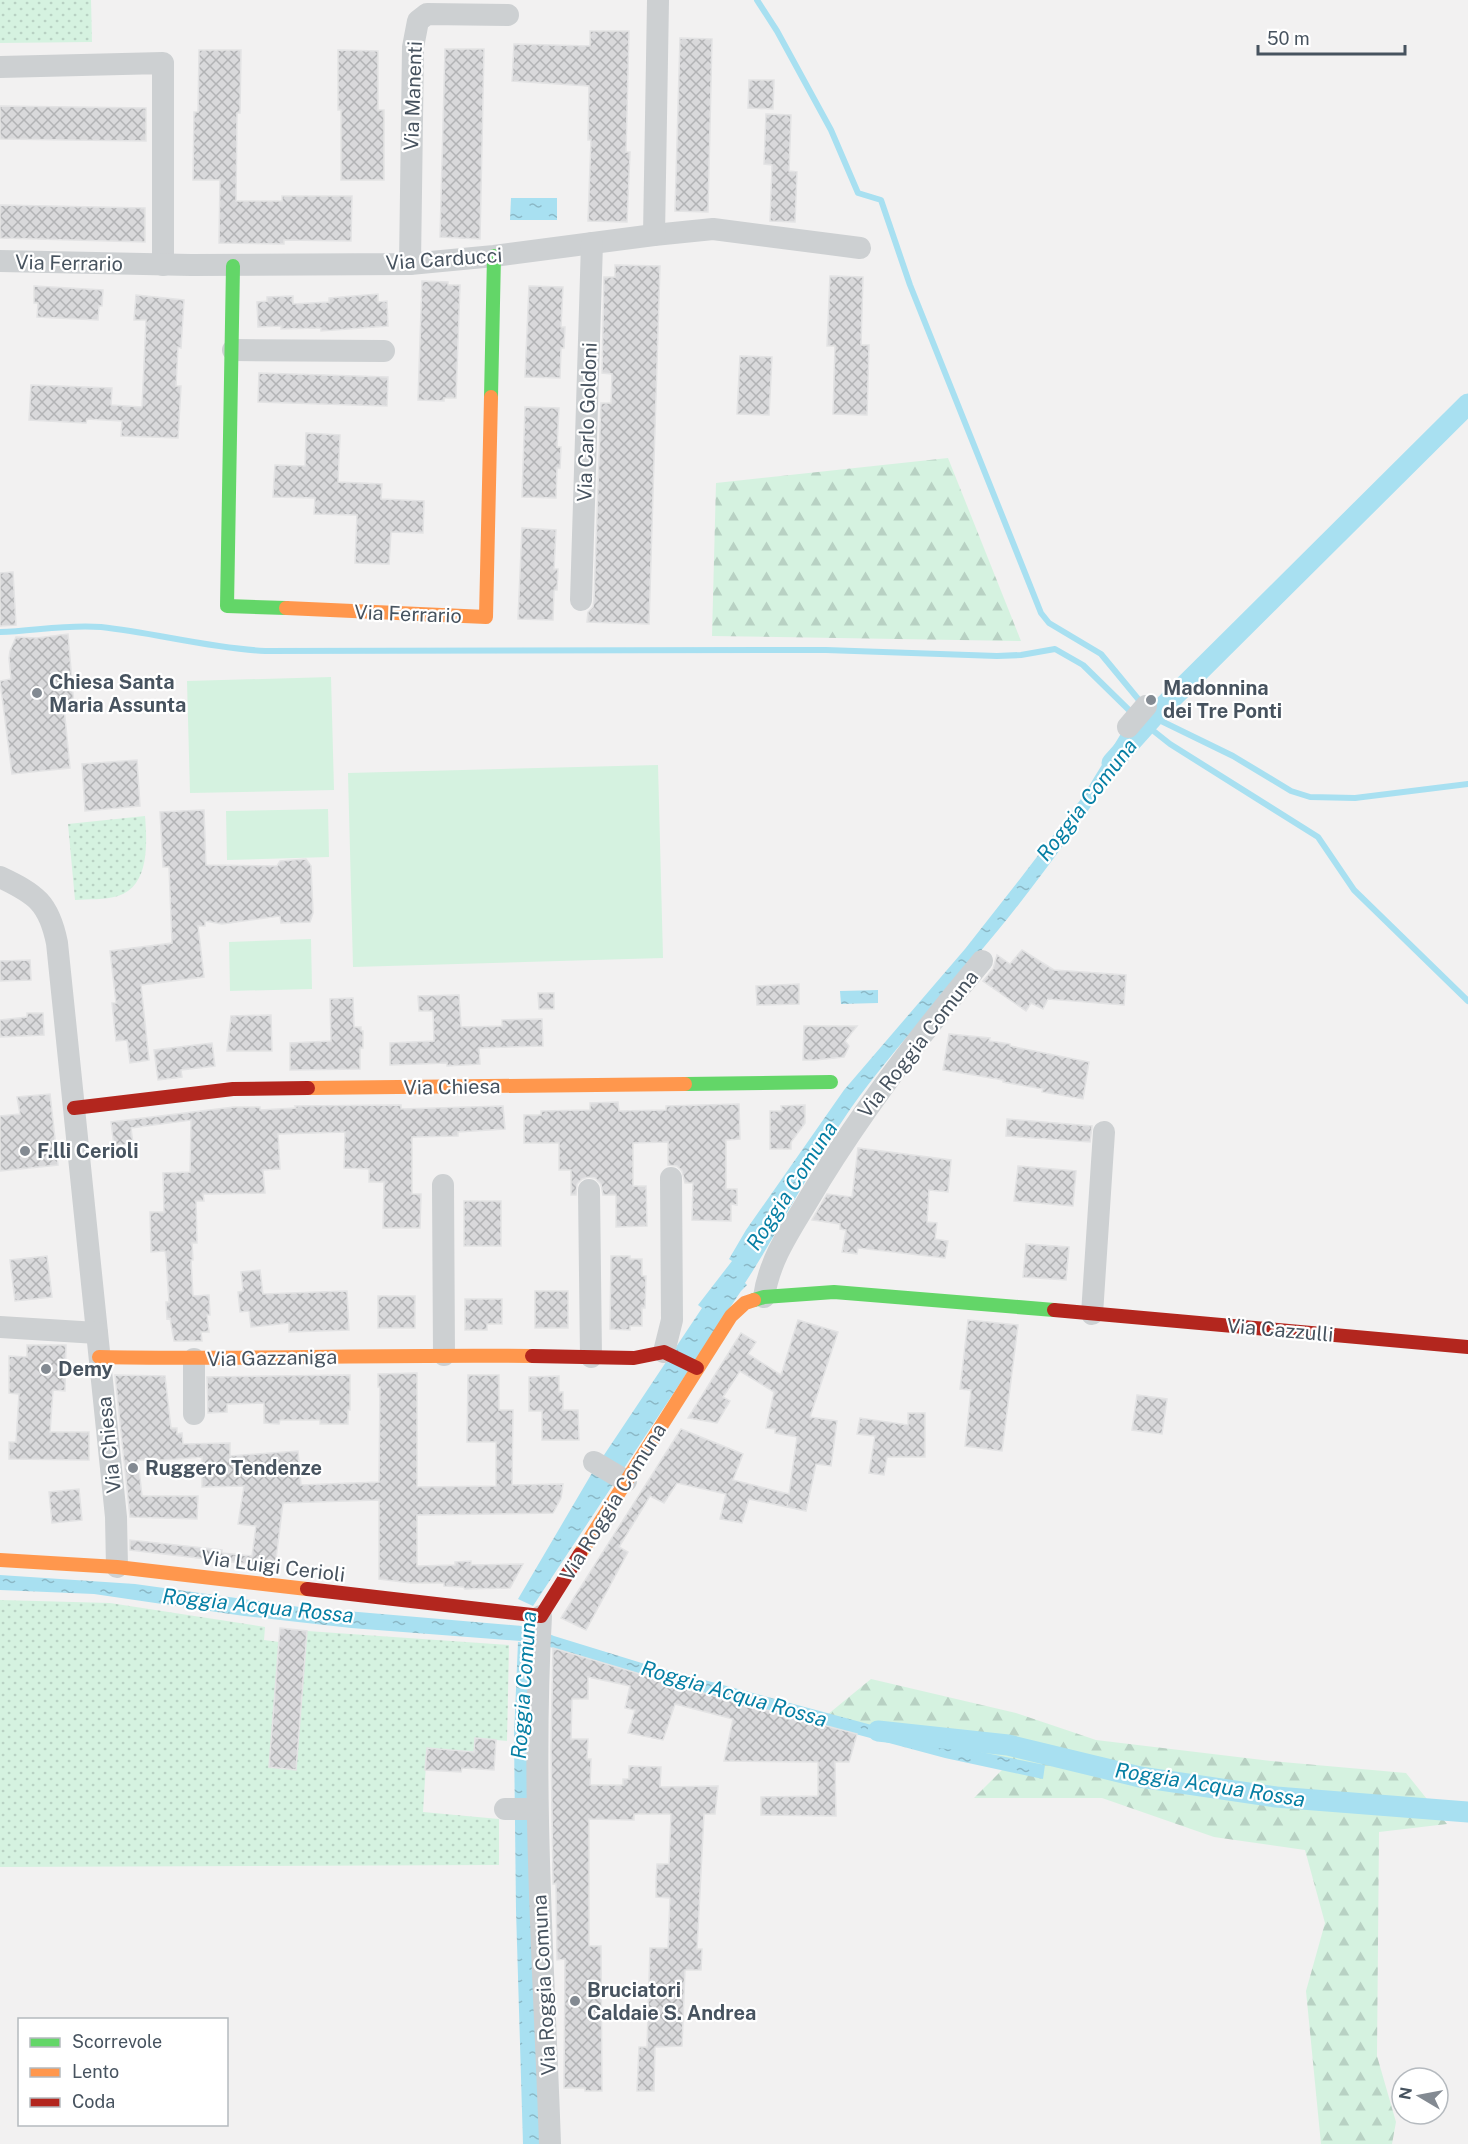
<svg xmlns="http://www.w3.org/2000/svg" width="1468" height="2144" viewBox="0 0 1468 2144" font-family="'Public Sans',sans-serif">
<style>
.forest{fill:url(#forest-firs)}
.park{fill:url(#park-dots)}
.pitch{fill:#d5f2e0}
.water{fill:url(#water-ripples)}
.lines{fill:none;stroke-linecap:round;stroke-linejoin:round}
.stream{stroke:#a8e0f1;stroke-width:6}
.canal{stroke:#a8e0f1;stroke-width:21}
.building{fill:url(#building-cross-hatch);stroke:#e3e3e4;stroke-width:1.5}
.street{stroke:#cdd0d2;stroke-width:22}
.fast{stroke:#63d668;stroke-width:14}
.slow{stroke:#ff974d;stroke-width:14}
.jam{stroke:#b3261e;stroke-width:14}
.poi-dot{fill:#838a92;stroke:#fff;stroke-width:2}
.labels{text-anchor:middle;stroke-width:4.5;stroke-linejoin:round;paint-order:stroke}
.street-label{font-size:20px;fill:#47535f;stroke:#fff}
.poi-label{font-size:20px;font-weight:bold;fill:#47535f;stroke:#fff;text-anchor:start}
.water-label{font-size:21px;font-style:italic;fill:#067fa4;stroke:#fff}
</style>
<defs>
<pattern id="forest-firs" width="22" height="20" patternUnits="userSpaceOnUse" patternTransform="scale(1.5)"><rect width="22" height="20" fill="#d5f2e0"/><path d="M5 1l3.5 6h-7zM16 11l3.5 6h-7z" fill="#b8d1c3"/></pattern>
<pattern id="park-dots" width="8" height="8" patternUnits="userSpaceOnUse" patternTransform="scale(1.5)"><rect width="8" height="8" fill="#d5f2e0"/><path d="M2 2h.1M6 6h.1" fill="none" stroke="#b8d1c3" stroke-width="1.8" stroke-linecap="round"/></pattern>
<pattern id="water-ripples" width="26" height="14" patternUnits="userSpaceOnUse" patternTransform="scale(1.5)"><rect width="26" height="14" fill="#a8e0f1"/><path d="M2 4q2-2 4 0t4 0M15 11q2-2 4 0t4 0" fill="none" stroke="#8bb8c6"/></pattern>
<pattern id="building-cross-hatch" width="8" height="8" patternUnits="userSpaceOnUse" patternTransform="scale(1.5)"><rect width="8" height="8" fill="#d9d9db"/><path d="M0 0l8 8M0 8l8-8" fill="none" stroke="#b2b3b5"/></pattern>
</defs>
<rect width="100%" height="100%" fill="#f2f1f1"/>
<g class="forest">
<path d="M948 458 1021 641 712 636 716 483Z"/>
<path d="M871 1679 1016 1713 1096 1740 1271 1761 1406 1773 1447 1824 1379 1832 1377 2056 1396 2122 1392 2144H1321L1306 1991 1325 1923 1305 1850 1214 1837 1102 1798H974L1010 1762 827 1715Z"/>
</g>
<g class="park">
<path d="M0 0H91L92 42 0 43Z"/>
<path d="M145 816C147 842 150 886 118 896 104 900 89 899 75 900L68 824Z"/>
<path d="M0 1600 110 1603 265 1627 264 1640 279 1642 269 1767 296 1769 307 1631 509 1645 507 1741 475 1738 474 1752 427 1748 423 1812 499 1819V1865L0 1867Z"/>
</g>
<g class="pitch">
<path d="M331 677 334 790 190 793 187 681Z"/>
<path d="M658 765 663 958 353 967 348 773Z"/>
<path d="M328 809 329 857 227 860 226 811Z"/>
<path d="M311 939 312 989 230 991 229 942Z"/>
</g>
<g class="water">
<path d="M511 198H557V220H510Z"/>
<path d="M1122 732 1132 744 1131 750C1088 810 1046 872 999 929 950 989 896 1045 851 1108 812 1164 782 1226 745 1283L747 1285 741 1291 533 1606 518 1599 592 1473 702 1308 698 1305 732 1261 729 1259 746 1230 844 1090 965 949 1020 879 1081 799Z"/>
<path d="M878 990V1003L841 1004 840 991Z"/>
<path d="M0 1575 135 1584 300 1607 533 1627 554 1636 645 1664 946 1745 1045 1765 1043 1779 945 1758 717 1697 533 1642 351 1628 244 1616 94 1594 0 1590Z"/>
<path d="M518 1642 533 1644 545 2144H523L516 1910 514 1736Z"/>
</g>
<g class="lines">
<g class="stream">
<path d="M757 0 777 31 831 130 858 193 881 200 910 285 1041 613 1049 623 1101 654 1153 717 1233 756 1291 791 1310 797 1355 798 1468 784"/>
<path d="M0 632C34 631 67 624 101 627 156 633 209 648 265 651L826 650 997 656 1021 655 1055 649 1083 665 1133 714"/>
<path d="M1141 721 1170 744 1318 837 1354 890 1468 1001"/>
</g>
<g class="canal">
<path d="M1112 763 1153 717 1468 404"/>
<path d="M878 1731 1008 1745 1140 1777 1276 1797 1468 1812"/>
</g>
</g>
<g class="building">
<path d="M590 31H629L626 152H630L627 222 588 221 591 140H588L589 86 512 81 514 44 590 46Z"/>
<path d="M680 38 712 39 708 212 675 211Z"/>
<path d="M445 49H484L480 239 440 237Z"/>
<path d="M199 50H241L240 113H237L236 201H282V196H352L351 241 284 240V244L219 243 220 180H193L194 112H198Z"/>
<path d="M338 50 378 51V110H384V180H341V110H338Z"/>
<path d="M749 80H774L773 109 748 108Z"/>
<path d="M0 106 146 108V141L0 139Z"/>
<path d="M766 114 791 115 789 171 797 172 795 222 770 221 772 165 764 164Z"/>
<path d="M0 205 145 208V242L0 238Z"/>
<path d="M615 265 660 266 649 624 587 622 588 612 593 607 594 600 601 403H611L612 374 602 373 604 277H615Z"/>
<path d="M830 276 863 277 861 345H869L867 415 833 414 835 346H827Z"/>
<path d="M422 281 448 282V285H460L456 398H444V401L418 400Z"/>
<path d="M34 286 103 290 102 306H99L98 320 37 317 38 303H34Z"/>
<path d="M529 286 563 287 561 327H565L564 348H561L560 378 525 377Z"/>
<path d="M378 294V302L387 301 388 326 321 331V328L281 329V326L258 327 257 302 267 301V297L293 296V304L329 302V298Z"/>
<path d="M136 295 184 300 181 348 178 347 176 386H181L178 438 121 436 122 421 87 419 86 423 29 420 31 385 112 388 111 405 142 407 146 320H134Z"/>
<path d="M740 356 772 357 769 415 737 414Z"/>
<path d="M259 373 388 377 387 406 258 402Z"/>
<path d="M525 407 559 408 557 447H561L560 468H557L556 498 522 497Z"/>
<path d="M306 433 340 435 338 482 382 484 381 499 424 501 423 533 391 532 389 564 355 563 357 515 314 514 315 498 273 497 275 465 305 466Z"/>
<path d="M522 528 556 530 554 569H558L557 590H554L553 620 518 619Z"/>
<path d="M13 572 16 625 0 626V573Z"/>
<path d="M68 634 74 706 64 707 70 768 12 774 0 681 11 679 9 658 10 651 16 637 37 638Z"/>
<path d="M137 760 140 806 85 811 82 764Z"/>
<path d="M204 810 206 865 277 866 280 861 306 859 311 866 313 913 310 922 281 923 280 916 222 924 205 921V926H198L204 977 141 985 149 1060 130 1063 127 1040 116 1041 112 1003H116L110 951 172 943 169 867H163L160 812Z"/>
<path d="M1022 950 1054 970 1126 975 1124 1005 1048 999 1043 1009 1031 1003 1026 1011 983 981 993 969 997 955 1010 964Z"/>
<path d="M30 960 31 980 0 981V961Z"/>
<path d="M799 984V1004L757 1005 756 986Z"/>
<path d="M538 993H554V1009H539Z"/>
<path d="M459 995 461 1027 502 1026V1020L542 1019 543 1046 479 1048 480 1064 447 1066V1063L390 1065V1043L434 1041 433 1011H419L418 996Z"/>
<path d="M353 998 354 1027H361V1031H363V1048H360V1069L290 1070V1043L331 1041 330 999Z"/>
<path d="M27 1013H43L44 1035 0 1037V1020L27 1017Z"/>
<path d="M271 1015 272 1051H227L231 1016Z"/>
<path d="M804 1026H857L845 1041 849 1046 844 1057 815 1060H803Z"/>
<path d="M949 1034 990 1038 989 1041 1010 1044V1046L1089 1062 1083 1099 1042 1092 1043 1089 1003 1082V1080L943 1070Z"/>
<path d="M212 1043 215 1066 181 1070 182 1077 158 1080 154 1050Z"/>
<path d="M50 1094 58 1165 0 1171V1116L20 1114 17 1097Z"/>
<path d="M618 1102 619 1111 666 1110V1106L739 1104 740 1139 726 1140V1189H737V1205L731 1204V1221L692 1220 693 1183H685L682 1171 677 1166 668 1165V1142L633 1143V1186H646L647 1226 616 1227V1195H603L601 1184 595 1178 588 1177 582 1179 577 1184 576 1195H571V1170H559V1143H524V1115H541V1111L590 1110V1103Z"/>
<path d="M401 1105V1109L503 1106 505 1129 458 1132V1136L412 1137V1194H421L420 1228H383L384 1182H369V1169L344 1168 345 1132 278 1134 280 1169 263 1170 265 1193 203 1194 204 1201H196L197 1243H192L193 1260H191L193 1296 209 1295 210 1315H207L209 1332H201L202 1341H174L170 1318 167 1319 166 1302H169L166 1257 165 1251 151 1252 150 1212H164L163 1173 190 1172 191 1120 131 1128 133 1144 114 1146 111 1122 234 1107H260V1110L296 1108 295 1106Z"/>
<path d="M805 1105V1123L791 1142V1149H770V1111H782L781 1106Z"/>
<path d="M1007 1119 1092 1126 1090 1142 1006 1136Z"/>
<path d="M858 1148 951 1160 948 1192 929 1190 927 1222 937 1223 935 1239 948 1241 945 1258 858 1248 857 1254 842 1252 846 1230 840 1229V1224L812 1220 827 1194 852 1197Z"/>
<path d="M1018 1166 1076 1171 1073 1206 1014 1201Z"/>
<rect x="464" y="1201" width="37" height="45"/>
<path d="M1026 1244 1069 1247 1066 1280 1023 1277Z"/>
<path d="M47 1256 52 1297 15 1301 10 1260Z"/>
<path d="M611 1256H630V1259H642V1276H646L645 1308H642V1326H630V1330L610 1329Z"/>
<path d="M260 1270 263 1294 347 1291 349 1330 289 1332V1323L251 1327 249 1311 240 1312 238 1292 243 1291 241 1272Z"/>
<rect x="535" y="1291" width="33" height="37"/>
<rect x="378" y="1296" width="37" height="32"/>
<path d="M465 1299H502V1324H487V1330H465Z"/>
<path d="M798 1320 838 1332 810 1417 837 1421 831 1466 816 1464 806 1511 787 1507 788 1502 787 1507 749 1499 742 1523 720 1519 726 1494 677 1483 664 1503 650 1496 619 1547 628 1552 586 1630 561 1618 681 1429 743 1454 733 1480 789 1494 797 1437 775 1433V1429L766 1428 774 1392 740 1371 723 1397 730 1401 717 1423 688 1418 741 1333 756 1342 748 1354 781 1375Z"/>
<path d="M968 1320 1018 1325 1002 1451 965 1446 971 1390 960 1389Z"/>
<path d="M27 1345H66L65 1391 53 1390 50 1432H89V1460L9 1459V1442H16L19 1394 9 1393V1356L27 1357Z"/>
<path d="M417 1373V1487L496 1486V1442H467L468 1375H499V1410H513L512 1485 563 1484 561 1498 553 1513 417 1515V1566L455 1565V1562L471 1561V1565L523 1564 510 1588 465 1589 463 1587 444 1586V1583H411L379 1579V1500L283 1503 275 1567 130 1550V1540L222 1550V1553L252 1556 256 1526 238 1524 244 1486 202 1487V1457L164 1460H138L142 1496H198L197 1519 130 1517 115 1375 165 1376 171 1428H177V1434L182 1433 183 1444 230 1443V1456L298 1451 301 1485 379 1482 380 1387H378V1374Z"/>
<path d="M350 1375V1410H348V1424H320V1420H280L279 1424 264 1423V1403L227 1404V1412L208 1413 207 1377Z"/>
<path d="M559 1376V1392H563V1410H578L579 1440H542V1411H529V1377Z"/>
<path d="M1137 1395 1167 1399 1162 1434 1132 1430Z"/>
<path d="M908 1413H925V1457H887L884 1475 869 1473 875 1436 857 1434 860 1418 908 1425Z"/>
<path d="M79 1489 82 1520 52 1523 49 1492Z"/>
<path d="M280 1628 307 1631 296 1770 269 1767Z"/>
<path d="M553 1648 717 1697 857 1734 849 1762H835L836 1816 761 1815V1797L818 1796V1762L724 1761 733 1719 675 1704 663 1740 628 1733 635 1710 625 1708 630 1686 588 1677V1699H572L571 1739H588L587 1759H591L590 1785H623V1779H629V1766L661 1767 660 1787 718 1786 715 1814H704L697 1949H702L701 1970H685L682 2046 655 2047 654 2091H637L639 2047H647L650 1948H668L670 1898 656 1897V1882L657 1864H669L671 1814H634V1820L589 1819V1946H601L602 2091H585V2088H564L565 1959 557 1960 556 1884H553V1880L551 1748Z"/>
<path d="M475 1738 496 1740 494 1770 462 1768 461 1772 425 1770 427 1748 474 1752Z"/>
</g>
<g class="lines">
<g class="street">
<path d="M0 67 163 63V265"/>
<path d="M654 235 713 229 860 248"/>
<path d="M0 261 191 265 410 264 494 256 654 235 658 0"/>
<path d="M410 264 413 47 418 21 427 14 508 15"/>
<path d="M233 350 384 351"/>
<path d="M581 600 592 243"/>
<path d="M1128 727 1146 706"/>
<path d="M0 877C36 894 49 903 57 943L116 1517 117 1567"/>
<path d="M443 1185 444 1355"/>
<path d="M589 1190 591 1357"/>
<path d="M764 1297C769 1261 789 1232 807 1202 858 1115 918 1037 982 961"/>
<path d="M1092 1314 1104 1132"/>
<path d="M0 1327 97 1333"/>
<path d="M664 1352 672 1320 671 1178"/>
<path d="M194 1359V1414"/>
<path d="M594 1462 626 1481"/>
<path d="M541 1616C531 1793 544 1968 550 2144"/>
<path d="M505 1809H537"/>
</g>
<g class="fast">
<path d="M233 266 227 606 286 608"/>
<path d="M491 397 494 256"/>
<path d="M685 1084 831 1082"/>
<path d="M754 1300 764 1297 834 1292 1054 1310"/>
</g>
<g class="slow">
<path d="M286 608 486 617 491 397"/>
<path d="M308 1088 685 1084"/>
<path d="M99 1357C243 1360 387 1354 532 1356"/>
<path d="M580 1554 731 1316 745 1303 754 1300"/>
<path d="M0 1560 117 1567 307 1589"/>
</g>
<g class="jam">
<path d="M74 1108 233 1089 308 1088"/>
<path d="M1054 1310 1468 1347"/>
<path d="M532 1356 634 1358 664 1352 697 1368"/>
<path d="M307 1589 541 1616 580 1554"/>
</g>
</g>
<g class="poi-dot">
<circle cx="37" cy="693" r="6"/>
<circle cx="1151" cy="700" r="6"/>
<circle cx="25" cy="1151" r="6"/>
<circle cx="46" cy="1369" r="6"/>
<circle cx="133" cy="1468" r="6"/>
<circle cx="575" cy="2001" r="6"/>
</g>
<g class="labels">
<g class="street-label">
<text transform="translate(413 96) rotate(-88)" y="7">Via Manenti</text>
<text transform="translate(444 259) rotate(-4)" y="7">Via Carducci</text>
<text transform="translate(69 263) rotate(1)" y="7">Via Ferrario</text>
<text transform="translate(587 422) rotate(-88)" y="7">Via Carlo Goldoni</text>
<text transform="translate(408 614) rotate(2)" y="7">Via Ferrario</text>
<text transform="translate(918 1044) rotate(-52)" y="7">Via Roggia Comuna</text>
<text transform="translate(452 1087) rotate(-1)" y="7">Via Chiesa</text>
<text transform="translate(1280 1330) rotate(5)" y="7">Via Cazzulli</text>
<text transform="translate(272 1358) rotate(-1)" y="7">Via Gazzaniga</text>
<text transform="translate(109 1445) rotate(-96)" y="7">Via Chiesa</text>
<text transform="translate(613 1502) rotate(-58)" y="7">Via Roggia Comuna</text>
<text transform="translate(273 1566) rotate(7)" y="7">Via Luigi Cerioli</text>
<text transform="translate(544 1985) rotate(-93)" y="7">Via Roggia Comuna</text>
</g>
<g class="poi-label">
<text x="49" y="689">Chiesa Santa<tspan x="49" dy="23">Maria Assunta</tspan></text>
<text x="1163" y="695">Madonnina<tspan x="1163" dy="23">dei Tre Ponti</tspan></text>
<text x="37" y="1158">F.lli Cerioli</text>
<text x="58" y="1376">Demy</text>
<text x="145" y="1475">Ruggero Tendenze</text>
<text x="587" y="1997">Bruciatori<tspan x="587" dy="23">Caldaie S. Andrea</tspan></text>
</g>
<g class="water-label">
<text transform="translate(1087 800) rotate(-52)" y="7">Roggia Comuna</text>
<text transform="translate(792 1186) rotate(-57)" y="7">Roggia Comuna</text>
<text transform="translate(258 1606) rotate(6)" y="7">Roggia Acqua Rossa</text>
<text transform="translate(524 1685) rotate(-86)" y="7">Roggia Comuna</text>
<text transform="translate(734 1694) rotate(16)" y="7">Roggia Acqua Rossa</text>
<text transform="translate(1210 1785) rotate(9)" y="7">Roggia Acqua Rossa</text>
</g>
</g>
<rect x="18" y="2018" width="210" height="108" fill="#ffffff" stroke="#b5babf" stroke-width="1.5"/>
<rect x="30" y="2038" width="30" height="9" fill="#63d668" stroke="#b5babf" stroke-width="1.5"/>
<text x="72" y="2048" font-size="18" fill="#47535f">Scorrevole</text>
<rect x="30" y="2068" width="30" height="9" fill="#ff974d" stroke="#b5babf" stroke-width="1.5"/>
<text x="72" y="2078" font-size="18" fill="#47535f">Lento</text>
<rect x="30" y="2098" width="30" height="9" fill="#b3261e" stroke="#b5babf" stroke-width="1.5"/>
<text x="72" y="2108" font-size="18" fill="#47535f">Coda</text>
<g transform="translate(1420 2096) rotate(280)"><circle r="28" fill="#ffffff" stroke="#b5babf" stroke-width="1.5"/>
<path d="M0-4.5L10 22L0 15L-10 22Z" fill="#838a92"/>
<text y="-9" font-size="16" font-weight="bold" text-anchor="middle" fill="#47535f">N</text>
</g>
<path d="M1258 45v9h147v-9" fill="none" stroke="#47535f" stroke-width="3"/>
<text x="1267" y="45" font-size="18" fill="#47535f" stroke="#ffffff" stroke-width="4.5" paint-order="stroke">50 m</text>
</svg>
